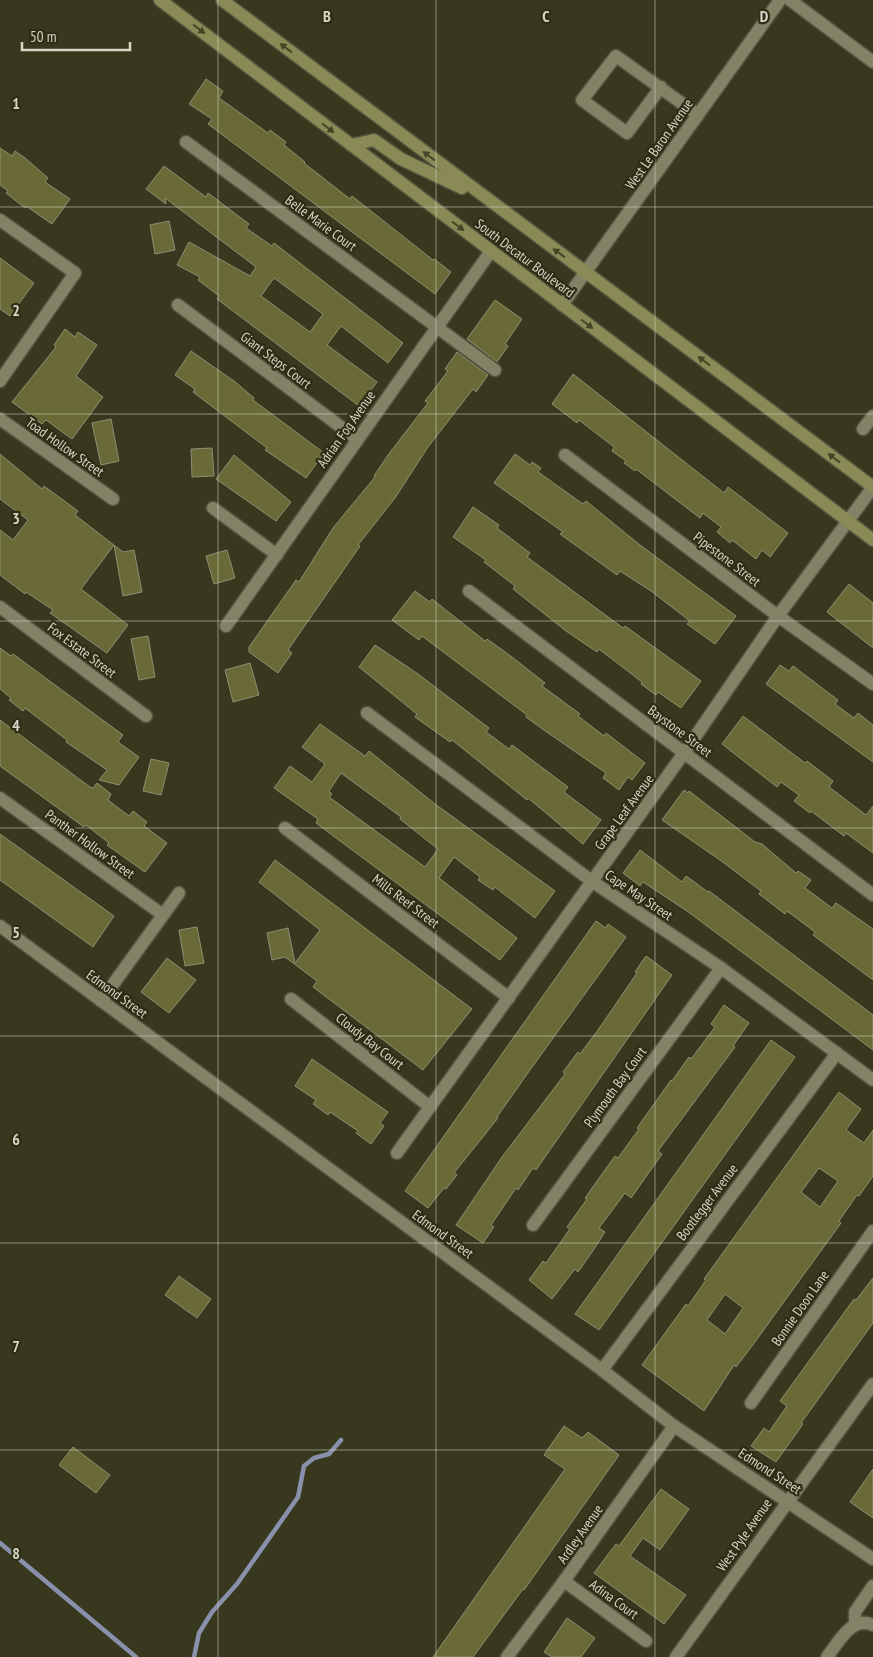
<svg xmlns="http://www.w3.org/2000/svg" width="873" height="1657" viewBox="0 0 873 1657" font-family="'PT Sans Narrow',sans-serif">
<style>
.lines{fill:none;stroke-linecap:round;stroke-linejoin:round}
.stream{stroke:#8990ac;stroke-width:4.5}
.building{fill:#696a37;stroke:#8e8f72;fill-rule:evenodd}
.minor-casing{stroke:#52533c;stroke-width:15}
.major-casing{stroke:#52533c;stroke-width:15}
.minor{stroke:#818266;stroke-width:12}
.major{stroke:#898a56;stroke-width:12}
.oneway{fill:#444524}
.grid{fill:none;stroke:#d6d7c8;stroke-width:1;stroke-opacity:0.55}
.labels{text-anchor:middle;stroke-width:4.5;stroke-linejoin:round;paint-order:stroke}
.street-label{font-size:14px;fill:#d6d7c8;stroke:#2d2e14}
.grid-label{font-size:16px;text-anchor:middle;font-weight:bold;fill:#d6d7c8;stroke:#2d2e14;stroke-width:4.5;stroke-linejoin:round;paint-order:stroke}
</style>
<rect width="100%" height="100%" fill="#37381e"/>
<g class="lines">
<g class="stream">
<path d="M0 1543 136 1657"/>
<path d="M194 1657 199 1633 212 1612 237 1584 298 1497 304 1466 314 1458 329 1454 341 1440"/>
</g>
</g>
<g class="building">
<path d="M206 79 223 91 219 98 268 133 270 130 286 142 284 145 305 162 304 163 350 199 352 196 433 260 434 259 451 272 435 294 208 124 212 119 189 104Z"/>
<path d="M0 148 12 156 15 151 25 158 48 178 45 182 70 199 52 224 26 206 25 208 6 193 8 191 0 185Z"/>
<path d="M164 166 206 197 208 193 249 224 246 228 272 246 274 243 403 343 388 363 341 326 327 345 377 382 359 406 217 299 219 296 198 280 200 277 177 265 189 242 250 276 256 267 165 198 166 204 146 189ZM274 278 323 314 310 332 261 296Z"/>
<path d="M169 221 175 250 155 254 150 225Z"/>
<path d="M0 258 34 283 10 316 0 309Z"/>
<path d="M495 300 522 319 505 344 508 346 497 362 467 339Z"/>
<path d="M65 329 75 337 78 332 97 345 76 376 103 397 72 439 46 420 42 424 12 402 56 347 54 345Z"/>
<path d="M191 351 234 381 254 398 253 400 324 453 306 478 265 450 267 448 193 392 195 389 175 375Z"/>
<path d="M457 352 488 375 476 392 473 389 428 447 395 498 358 545 360 546 288 650 292 653 278 673 249 652V647L296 580 299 582 333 528 375 477 374 476 388 455 428 403 425 401 448 371 445 369Z"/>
<path d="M573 374 724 493 728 487 788 533 770 557 762 550 756 559 732 540 730 543 717 532 721 527 703 513 700 518 636 469 635 471 624 463 626 461 612 451 614 447 579 420 577 423 552 404Z"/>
<path d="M111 419 119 461 101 465 92 423Z"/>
<path d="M212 448 214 476 192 477 191 449Z"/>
<path d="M0 454 42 489 44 486 78 511 75 515 123 552 134 550 142 592 123 596 114 545 81 589 128 625 107 653 50 613 53 610 26 592 25 594 0 575V530L13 540 28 520 0 499Z"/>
<path d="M515 454 530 465 532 462 541 468 538 472 583 504 586 501 640 545 736 616 715 644 687 624 690 621 651 591 620 571 617 575 560 534 563 532 494 483Z"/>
<path d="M234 455 291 502 276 521 216 479Z"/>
<path d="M473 507 499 525 497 528 530 553 527 557 623 628 625 626 701 681 681 708 658 692 656 695 641 684 642 682 599 649 597 652 566 631 513 589 515 586 484 562 486 560 453 537Z"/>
<path d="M227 550 235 578 214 584 206 556Z"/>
<path d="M849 584 873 603V648L827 612Z"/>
<path d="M415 591 430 602 432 599 485 641 487 639 512 657 545 683 542 686 580 714 578 716 604 736 606 733 645 763 632 780 628 777 619 790 603 778 606 773 541 728 526 717 527 715 422 636 419 640 392 620Z"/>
<path d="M148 636 155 677 139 680 131 639Z"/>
<path d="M375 645 418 674 489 728 486 732 509 749 512 745 568 787 564 792 601 820 583 844 528 798 527 800 452 740 450 742 415 717 417 714 359 667Z"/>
<path d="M0 648 11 656 13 654 123 735 118 742 139 757 119 785 99 780 107 770 66 742 67 740 25 708 23 711 9 700 11 698 0 689Z"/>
<path d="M250 663 259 695 233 702 225 670Z"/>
<path d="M780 665 789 671 793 666 838 700 835 704 854 718 858 713 873 725V762L766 684Z"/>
<path d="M743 716 805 763 807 761 833 781 829 787 866 815 873 806V853L846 833 844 836 811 811 810 813 794 801 799 795 781 782 777 787 722 744Z"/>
<path d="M0 720 90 787 93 788 97 783 111 794 108 800 129 816 133 811 147 822 144 826 167 843 145 872 107 845 109 843 86 825 84 827 0 766Z"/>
<path d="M320 724 365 756 369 751 435 804 555 891 535 918 495 887 493 890 478 880 480 877 454 857 439 878 517 938 500 960 316 823 318 819 274 788 290 766 312 782 325 764 302 747ZM341 773 401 817 400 819 438 849 425 867 329 797 332 794 329 791Z"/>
<path d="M151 759 169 763 161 795 143 791Z"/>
<path d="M684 790 688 793 689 791 755 842 762 844 796 873 798 871 811 880 805 888 832 908 836 903 873 929V980L813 935 815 932 787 911 785 914 759 894 761 891 720 860 662 820Z"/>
<path d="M0 834 114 916 93 947 0 880Z"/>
<path d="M640 850 682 882 686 876 708 892 709 891 873 1015V1050L687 911 643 882 640 886 623 873Z"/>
<path d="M275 860 472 1009 423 1070 313 987 317 981 285 957 272 960 267 933 288 928 295 963 320 930 259 882Z"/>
<path d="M596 921 606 928 608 924 626 937 530 1070 497 1117 498 1118 454 1173 457 1175 446 1189 444 1188 428 1208 405 1191Z"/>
<path d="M197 927 204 963 185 966 179 930Z"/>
<path d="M646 956 672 975 536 1170 533 1168 518 1190 516 1188 491 1225 494 1227 483 1243 456 1225 502 1157 565 1074 563 1072 578 1052 580 1054 598 1030 637 973 635 972Z"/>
<path d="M167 958 196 980 169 1013 141 992Z"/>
<path d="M724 1005 749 1023 733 1046 735 1047 658 1151 662 1154 631 1198 625 1193 599 1228 605 1232 592 1252 578 1272 575 1269 552 1299 529 1280 543 1261 546 1263 570 1229 567 1227 587 1199 585 1198 615 1156 618 1158 639 1129 637 1128 671 1080 672 1081 689 1057 691 1059 715 1027 711 1024Z"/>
<path d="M771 1040 795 1057 599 1330 575 1314Z"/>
<path d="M312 1059 388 1112 380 1123 384 1126 371 1144 356 1133 358 1131 330 1112 328 1115 313 1104 316 1100 295 1086Z"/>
<path d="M839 1092 861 1109 846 1130 864 1143 873 1130V1176L859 1196 857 1195 839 1221 841 1223 752 1346 736 1367 734 1365 704 1411 642 1365 686 1304 688 1306 706 1280 704 1279ZM819 1168 838 1181 820 1207 801 1192ZM725 1294 743 1308 725 1334 707 1320Z"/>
<path d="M179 1276 211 1299 197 1318 165 1295Z"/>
<path d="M873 1278V1323L801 1423 803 1424 776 1462 751 1446 764 1428 769 1432 787 1406 780 1401 854 1299 856 1300Z"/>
<path d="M564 1426 582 1438 588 1432 619 1455 524 1590 523 1589 473 1657H433L565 1469 544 1455Z"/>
<path d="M73 1447 110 1475 96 1493 59 1465Z"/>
<path d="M873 1469V1518L850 1502Z"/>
<path d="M661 1489 689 1509 660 1550 643 1538 630 1556 686 1595 664 1624 594 1573 616 1544 619 1546Z"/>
<path d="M567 1618 595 1638 581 1657H552L544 1652Z"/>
</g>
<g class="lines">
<defs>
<g id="minor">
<path d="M790 0 873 62"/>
<path d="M661 87 627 133 582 100 616 56 698 115"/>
<path d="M186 142 495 370"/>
<path d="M0 220 75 273 0 381"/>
<path d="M178 305 357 439"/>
<path d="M562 305 780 0"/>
<path d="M0 419 113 499"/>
<path d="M863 429 873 416"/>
<path d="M565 455 778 616 873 684"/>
<path d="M213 508 277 555"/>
<path d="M469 591 873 895"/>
<path d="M0 607 146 716"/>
<path d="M226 626 491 251"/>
<path d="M367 713 593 882 721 968 873 1080"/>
<path d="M0 798 163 915"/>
<path d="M285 828 509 998"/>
<path d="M0 926 602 1370 674 1426 873 1559"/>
<path d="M291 999 430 1107"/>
<path d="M101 1001 179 893"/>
<path d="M397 1153 684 753 778 616 873 487"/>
<path d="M533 1225 721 968"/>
<path d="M602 1370 837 1053"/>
<path d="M751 1403 873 1231"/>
<path d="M564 1581 646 1641"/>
<path d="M855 1624V1612L873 1586"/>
<path d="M507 1657 564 1581 674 1426"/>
<path d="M676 1657 873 1384"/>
<path d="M827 1657C838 1643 852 1615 873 1625"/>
</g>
<g id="major">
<path d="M160 0 873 540"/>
<path d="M222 0 873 487"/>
<path d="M351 145 374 140 401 159 462 188"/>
</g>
</defs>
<use href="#minor" class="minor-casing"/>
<use href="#major" class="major-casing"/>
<use href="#minor" class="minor"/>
<use href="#major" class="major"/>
</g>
<defs><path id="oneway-solid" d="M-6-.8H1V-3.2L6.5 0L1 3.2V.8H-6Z" transform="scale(1.25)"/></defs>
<g class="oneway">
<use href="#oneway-solid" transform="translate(199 29) rotate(37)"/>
<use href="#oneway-solid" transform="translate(286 48) rotate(-143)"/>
<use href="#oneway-solid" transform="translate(328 128) rotate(37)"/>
<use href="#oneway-solid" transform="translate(429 156) rotate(-143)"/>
<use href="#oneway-solid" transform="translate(458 226) rotate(37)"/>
<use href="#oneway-solid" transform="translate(559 253) rotate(-144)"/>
<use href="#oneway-solid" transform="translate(587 324) rotate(37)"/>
<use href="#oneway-solid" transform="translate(704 361) rotate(-143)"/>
<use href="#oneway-solid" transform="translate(834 458) rotate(-143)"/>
</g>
<path class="grid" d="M218 0V1657M436 0V1657M655 0V1657M0 207H873M0 414H873M0 621H873M0 828H873M0 1036H873M0 1243H873M0 1450H873"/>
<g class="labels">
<g class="street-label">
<text transform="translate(659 144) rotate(-55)" y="5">West Le Baron Avenue</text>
<text transform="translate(321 223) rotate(36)" y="5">Belle Marie Court</text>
<text transform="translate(525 258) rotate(37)" y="5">South Decatur Boulevard</text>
<text transform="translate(276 360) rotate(37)" y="5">Giant Steps Court</text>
<text transform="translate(346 429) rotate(-55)" y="5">Adrian Fog Avenue</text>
<text transform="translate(65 447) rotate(35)" y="5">Toad Hollow Street</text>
<text transform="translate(727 559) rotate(37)" y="5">Pipestone Street</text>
<text transform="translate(82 650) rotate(37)" y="5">Fox Estate Street</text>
<text transform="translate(680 731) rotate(37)" y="5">Baystone Street</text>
<text transform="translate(624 812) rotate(-54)" y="5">Grape Leaf Avenue</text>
<text transform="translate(90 844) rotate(36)" y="5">Panther Hollow Street</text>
<text transform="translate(639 895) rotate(34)" y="5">Cape May Street</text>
<text transform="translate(406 901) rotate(37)" y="5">Mills Reef Street</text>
<text transform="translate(117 994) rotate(36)" y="5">Edmond Street</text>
<text transform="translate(370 1041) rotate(38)" y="5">Cloudy Bay Court</text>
<text transform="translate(615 1087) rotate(-54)" y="5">Plymouth Bay Court</text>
<text transform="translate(707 1202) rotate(-53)" y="5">Bootlegger Avenue</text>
<text transform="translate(443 1234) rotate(36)" y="5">Edmond Street</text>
<text transform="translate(800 1308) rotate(-55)" y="5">Bonnie Doon Lane</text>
<text transform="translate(770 1471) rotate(33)" y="5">Edmond Street</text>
<text transform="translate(580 1534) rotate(-55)" y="5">Ardley Avenue</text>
<text transform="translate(744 1535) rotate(-55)" y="5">West Pyle Avenue</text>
<text transform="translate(614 1599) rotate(36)" y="5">Adina Court</text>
</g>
</g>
<g class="grid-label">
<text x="327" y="22">B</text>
<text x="546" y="22">C</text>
<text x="764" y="22">D</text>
<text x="16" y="109">1</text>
<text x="16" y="316">2</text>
<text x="16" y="524">3</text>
<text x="16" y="731">4</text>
<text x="16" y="938">5</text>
<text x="16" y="1145">6</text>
<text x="16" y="1352">7</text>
<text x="16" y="1559">8</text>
</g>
<path d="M22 42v8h108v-8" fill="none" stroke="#d6d7c8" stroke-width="2.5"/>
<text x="30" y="42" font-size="15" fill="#d6d7c8" stroke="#2d2e14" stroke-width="4" paint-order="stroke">50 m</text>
</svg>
